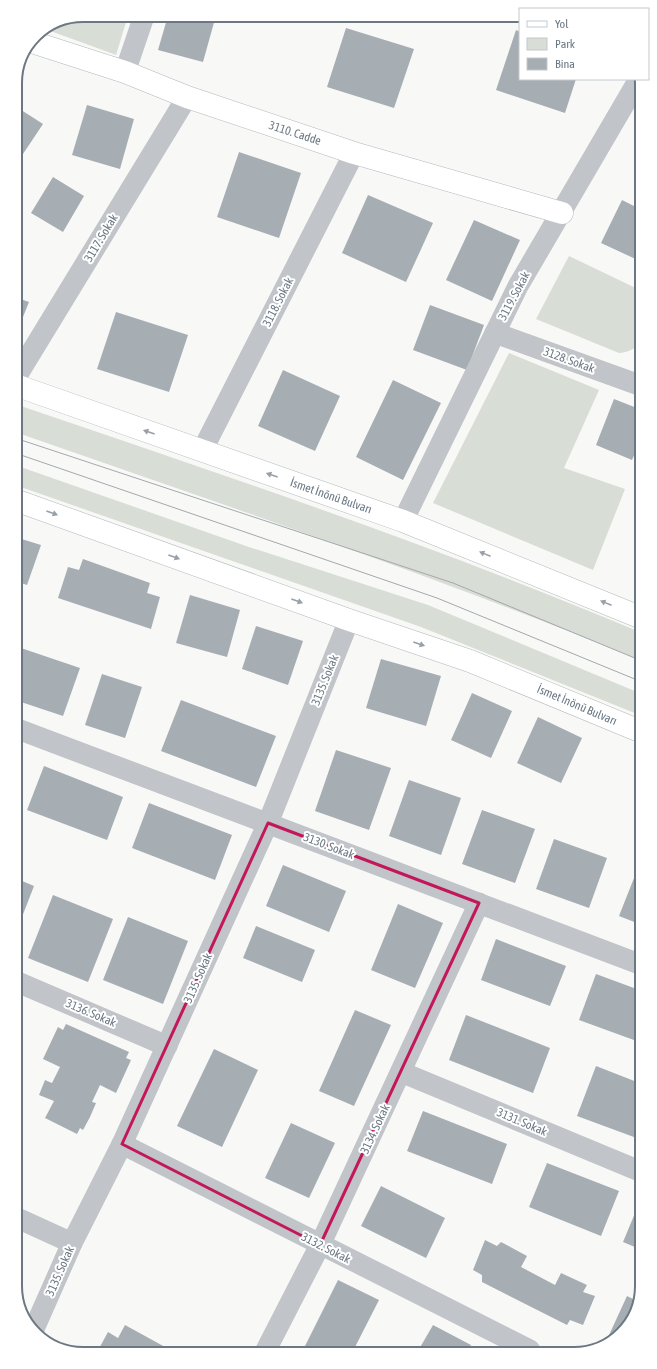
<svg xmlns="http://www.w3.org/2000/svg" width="657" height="1369" viewBox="0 0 657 1369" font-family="'Asap Condensed',sans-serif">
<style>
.green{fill:#d8ddd6}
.building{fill:#a6adb3}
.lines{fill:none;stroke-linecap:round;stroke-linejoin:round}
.secondary-casing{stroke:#b3b8bc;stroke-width:23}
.primary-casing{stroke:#b4b8bc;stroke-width:23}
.street{stroke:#c1c4c8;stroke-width:21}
.secondary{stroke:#fff;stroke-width:22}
.primary{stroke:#fff;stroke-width:22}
.tram{stroke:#a3a8ad;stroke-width:1}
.oneway{fill:#97a0a9}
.marked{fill:none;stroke:#c2185b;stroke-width:3;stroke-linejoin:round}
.labels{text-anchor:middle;stroke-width:4;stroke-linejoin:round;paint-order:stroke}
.street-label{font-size:12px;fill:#6b7884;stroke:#fff}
.rim{fill:none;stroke:#6b7884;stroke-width:2}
</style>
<rect width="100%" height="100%" fill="#f8f9f7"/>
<g class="green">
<path d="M127 19 116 55 45 29 57 20Z"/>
<path d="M569 256 642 291C642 316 652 351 619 353L536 319Z"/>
<path d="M509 353 599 390 564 468 625 489 593 570 433 503Z"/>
<path d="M15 404C226 476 437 546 642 633V661C588 638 532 617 477 596 324 538 169 486 15 432Z"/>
<path d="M15 465 249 547 428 605 642 694V716L421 627 15 485Z"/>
</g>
<g class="building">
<path d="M167 19H215L203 62 158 50Z"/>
<path d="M346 28 414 49 394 108 327 87Z"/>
<path d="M516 30 520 32V79H576L565 113 496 90Z"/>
<path d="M87 105 134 119 120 169 72 155Z"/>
<path d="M15 106 43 124 15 166Z"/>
<path d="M239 152 301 173 279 238 217 217Z"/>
<path d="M642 164V181L636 179Z"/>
<path d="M53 177 84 196 63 232 31 213Z"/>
<path d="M368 195 433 223 406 282 342 253Z"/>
<path d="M622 200 642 210V262L601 243Z"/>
<path d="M474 220 520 240 492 301 446 280Z"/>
<path d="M15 297 29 302 15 337Z"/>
<path d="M430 305 484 325 467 370 413 350Z"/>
<path d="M116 312 188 335 169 392 97 369Z"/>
<path d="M283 370 340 396 315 451 258 426Z"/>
<path d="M393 380 441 403 403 480 356 457Z"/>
<path d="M614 399 642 410V437L632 460 596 445Z"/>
<path d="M15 537 41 545 27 585 15 581Z"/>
<path d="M83 559 150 583 147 593 160 597 151 629 58 598 68 567 79 570Z"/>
<path d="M190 595 240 610 227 657 176 643Z"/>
<path d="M256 626 303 641 288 685 242 669Z"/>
<path d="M15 646 80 668 63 716 15 700Z"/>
<path d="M381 659 441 676 426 726 366 708Z"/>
<path d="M102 674 142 687 125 738 85 725Z"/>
<path d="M472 693 512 711 491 758 451 740Z"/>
<path d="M181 700 276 736 256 787 161 751Z"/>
<path d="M538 717 582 738 561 783 517 763Z"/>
<path d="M336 750 391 768 369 830 315 811Z"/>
<path d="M44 766 123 797 107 840 27 810Z"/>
<path d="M409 780 461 798 441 855 389 836Z"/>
<path d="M149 803 232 835 215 880 132 848Z"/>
<path d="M642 804V823L635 820Z"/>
<path d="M482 810 535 829 515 883 462 864Z"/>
<path d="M554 839 607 858 589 908 536 889Z"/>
<path d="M283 865 346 891 329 932 266 906Z"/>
<path d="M15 878 34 886 15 935Z"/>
<path d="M634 878 642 881V925L619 916Z"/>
<path d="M53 895 113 919 88 982 28 958Z"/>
<path d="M398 904 443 923 415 988 371 970Z"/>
<path d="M128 917 188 941 163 1004 103 980Z"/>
<path d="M256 926 315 950 302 982 243 958Z"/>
<path d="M496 939 566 966 550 1006 481 980Z"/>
<path d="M596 974 642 991V1043L579 1020Z"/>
<path d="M355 1010 391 1025 354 1106 319 1091Z"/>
<path d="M466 1015 550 1048 533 1093 449 1060Z"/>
<path d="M66 1024 129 1052 126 1058 131 1060 116 1093 100 1085 92 1102 96 1103 90 1117 83 1130 80 1128 77 1134 45 1118 54 1101 39 1095 45 1080 52 1083 60 1067 43 1059 58 1027 63 1030Z"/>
<path d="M214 1049 258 1070 222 1147 177 1126Z"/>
<path d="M596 1066 642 1084V1140L577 1116Z"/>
<path d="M423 1111 507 1144 492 1184 407 1151Z"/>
<path d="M291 1123 335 1143 309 1198 265 1178Z"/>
<path d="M547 1163 619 1191 601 1236 529 1207Z"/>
<path d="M381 1186 445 1218 426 1258 361 1226Z"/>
<path d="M640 1201 642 1202V1250L623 1242Z"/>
<path d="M485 1240 497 1246 501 1242 527 1256 521 1267 555 1285 561 1273 587 1285 583 1292 595 1296 583 1325 570 1320 567 1325 482 1282V1275L473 1270Z"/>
<path d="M338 1280 379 1300 353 1351 302 1352Z"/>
<path d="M627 1296 637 1301 630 1324 604 1346Z"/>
<path d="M125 1325 176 1353 96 1354 108 1332 118 1338Z"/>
<path d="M433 1325 471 1345 468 1350 418 1351Z"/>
</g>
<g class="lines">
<defs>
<path id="secondary" d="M32 42 125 72 187 97 354 153 562 213"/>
<g id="primary">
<path d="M15 385 403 521 642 618"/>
<path d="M15 500 349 620 470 661 642 732"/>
</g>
</defs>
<use href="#secondary" class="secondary-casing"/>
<use href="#primary" class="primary-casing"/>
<g class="street">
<path d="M125 72 143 19"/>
<path d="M495 333 642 386"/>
<path d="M15 379 187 97"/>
<path d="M202 451 354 153"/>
<path d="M403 521 518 286 639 79"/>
<path d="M15 728 642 965"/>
<path d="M15 981 167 1046"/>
<path d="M401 1072 642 1172"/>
<path d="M122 1144 530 1350"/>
<path d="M15 1217 72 1243"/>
<path d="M34 1329 72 1243 122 1144 268 823 349 620"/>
<path d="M265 1352 320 1245 479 903"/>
</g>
<use href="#secondary" class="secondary"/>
<use href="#primary" class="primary"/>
<g class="tram">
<path d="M15 438 453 583 642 661"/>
<path d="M15 453 437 598 642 682"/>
</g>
</g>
<defs><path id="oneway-solid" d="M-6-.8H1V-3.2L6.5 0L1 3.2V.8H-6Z"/></defs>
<g class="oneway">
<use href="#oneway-solid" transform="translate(149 432) rotate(-161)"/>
<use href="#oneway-solid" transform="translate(272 475) rotate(-161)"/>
<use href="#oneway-solid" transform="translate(52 513) rotate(20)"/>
<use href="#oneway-solid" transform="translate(485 554) rotate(-158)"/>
<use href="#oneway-solid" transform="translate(174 557) rotate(20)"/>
<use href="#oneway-solid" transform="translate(297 601) rotate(20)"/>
<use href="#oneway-solid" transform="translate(606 603) rotate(-158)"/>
<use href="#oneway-solid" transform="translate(419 644) rotate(19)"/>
</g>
<path class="marked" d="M268 823 479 903 320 1245 122 1144Z"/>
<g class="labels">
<g class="street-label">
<text transform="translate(295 133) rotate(18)" y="4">3110. Cadde</text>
<text transform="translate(101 238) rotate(-59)" y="4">3117. Sokak</text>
<text transform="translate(514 296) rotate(-62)" y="4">3119. Sokak</text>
<text transform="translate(278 302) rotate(-63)" y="4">3118. Sokak</text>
<text transform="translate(569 360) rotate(20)" y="4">3128. Sokak</text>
<text transform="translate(331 496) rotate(19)" y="4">İsmet İnönü Bulvarı</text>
<text transform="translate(325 680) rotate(-68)" y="4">3135. Sokak</text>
<text transform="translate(577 705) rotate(23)" y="4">İsmet İnönü Bulvarı</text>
<text transform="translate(329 846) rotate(21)" y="4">3130. Sokak</text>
<text transform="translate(198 978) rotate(-66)" y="4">3135. Sokak</text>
<text transform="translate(91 1013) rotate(23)" y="4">3136. Sokak</text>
<text transform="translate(522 1122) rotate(23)" y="4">3131. Sokak</text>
<text transform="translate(375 1129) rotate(-65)" y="4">3134. Sokak</text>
<text transform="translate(326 1248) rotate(27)" y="4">3132. Sokak</text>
<text transform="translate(60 1271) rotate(-66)" y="4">3135. Sokak</text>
</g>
</g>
<path d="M0 0H657V1369H0ZM83 22H574A61 61 0 0 1 635 83V1286A61 61 0 0 1 574 1347H83A61 61 0 0 1 22 1286V83A61 61 0 0 1 83 22Z" fill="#fff" fill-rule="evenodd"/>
<path class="rim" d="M83 22H574A61 61 0 0 1 635 83V1286A61 61 0 0 1 574 1347H83A61 61 0 0 1 22 1286V83A61 61 0 0 1 83 22Z"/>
<rect x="519" y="8" width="130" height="72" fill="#ffffff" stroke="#c4c9ce"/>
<rect x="527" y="21" width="20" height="6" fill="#ffffff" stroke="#c4c9ce"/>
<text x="555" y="28" font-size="12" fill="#6b7884">Yol</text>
<rect x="527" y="38" width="20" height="12" fill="#d8ddd6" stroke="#c4c9ce"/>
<text x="555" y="48" font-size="12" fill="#6b7884">Park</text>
<rect x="527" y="58" width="20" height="12" fill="#a6adb3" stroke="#c4c9ce"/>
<text x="555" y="68" font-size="12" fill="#6b7884">Bina</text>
</svg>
